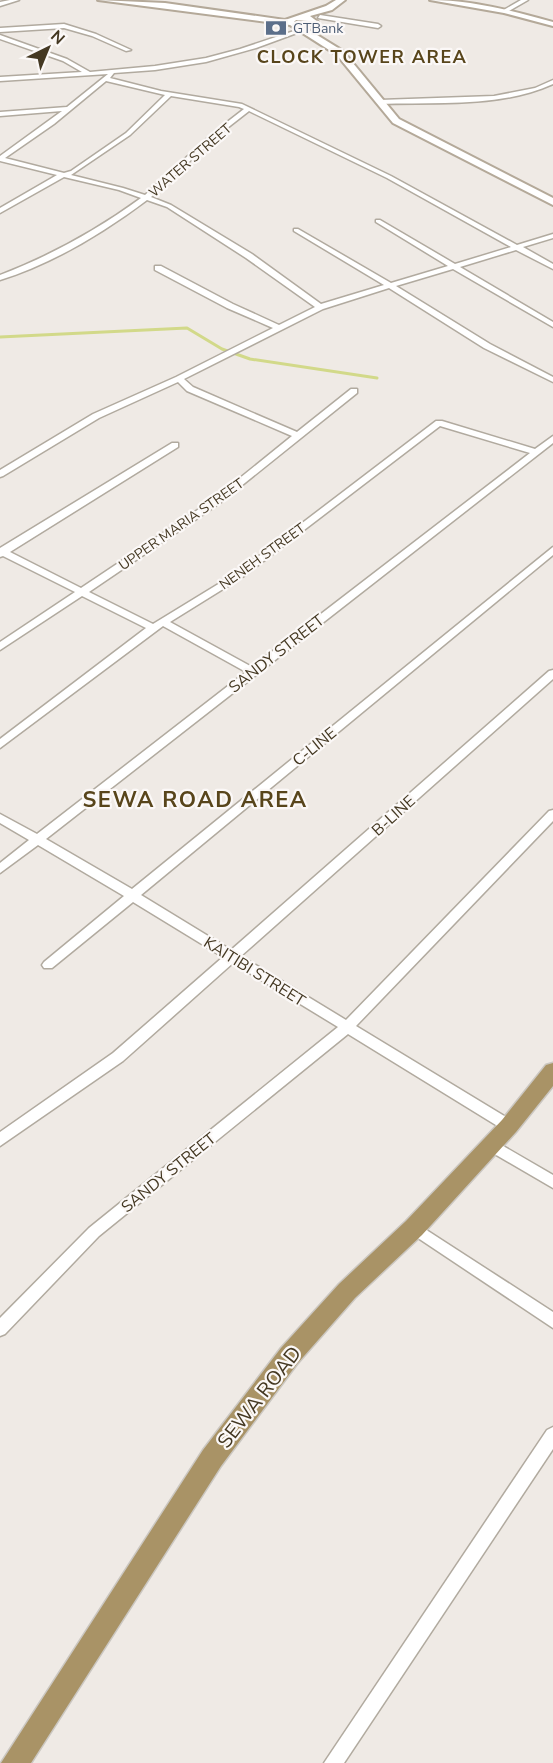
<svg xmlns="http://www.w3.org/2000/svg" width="553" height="1763" viewBox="0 0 553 1763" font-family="'Nunito Sans',sans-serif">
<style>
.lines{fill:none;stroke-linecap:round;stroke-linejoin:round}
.stream{stroke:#d2d989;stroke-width:3}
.street-casing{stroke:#b1aa9f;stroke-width:3}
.secondary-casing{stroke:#b4a999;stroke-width:4}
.primary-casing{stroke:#cbc7c1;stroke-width:3}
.street{fill:#fff;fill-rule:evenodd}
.secondary{fill:#fff;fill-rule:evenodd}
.primary{fill:#a99366;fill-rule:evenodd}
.labels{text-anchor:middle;stroke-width:4.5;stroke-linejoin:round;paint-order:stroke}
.far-service-label{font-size:14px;fill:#4e5e75;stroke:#fbf8f7;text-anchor:start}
.far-street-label{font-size:14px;fill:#443822;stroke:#fbf8f7}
.street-label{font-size:16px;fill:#443822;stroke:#fbf8f7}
.far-district-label{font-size:18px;font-weight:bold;letter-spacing:1.5px;fill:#58451b;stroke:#fbf8f7}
.near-street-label{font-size:20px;fill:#443822;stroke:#fbf8f7}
.district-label{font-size:22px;font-weight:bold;letter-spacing:1.5px;fill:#58451b;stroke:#fbf8f7}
</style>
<rect width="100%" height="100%" fill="#efeae5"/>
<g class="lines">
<path class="stream" d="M0 337 187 328 222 349 250 359 377 378"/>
<defs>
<g id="street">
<path d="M10 0H19L0 6V2Z"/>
<path d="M521 0H528L507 12 502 11Z"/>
<path d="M320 15 378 24 381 26 378 28 318 18Z"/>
<path d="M64 24 96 34 131 50 126 51 92 36 64 28 0 32V28Z"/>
<path d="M300 29 305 30 256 48 206 62 155 70 114 73 110 78 161 91 242 104 391 176 517 245 553 234V238L523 247 553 264V269L516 250 460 267 553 322V327L453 269 396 286 490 344 553 377V382L484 348 389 288 323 309 184 379 193 387 297 432 351 389H357V393L220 503 89 592 153 624 238 572 436 421H442L535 449 553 436V443L46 839 132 889 553 547V555L141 895 231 950 549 671 553 670V679L241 956 346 1020 549 811 553 810V821L356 1026 514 1122 516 1126 514 1130 509 1132 504 1130 348 1034 99 1236 5 1334 0 1336V1318L89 1228 338 1027 233 963 123 1061 0 1146V1132L113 1053 223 957 133 902 52 968H44L42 965 44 962 124 896 38 845 0 873V863L29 840 0 823V814L37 834 246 672 163 626 0 748V739L146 628 82 596 0 650V642L75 592 3 556 0 557V548L172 443H178V447L10 552 81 588 214 499 292 436 187 391 178 382 99 418 3 476 0 477V470L93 414 176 377 273 328 227 308 155 270V266H161L233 304 279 325 315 307 246 258 167 207 147 200C103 233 52 264 0 280V275C50 256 97 230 141 198L119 190 64 177 0 213V208L57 175 0 161V156L62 111 0 116V112L67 107 108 74 0 81V77L82 72 63 61 0 39V35L67 59 90 72 155 66 206 58 240 49ZM106 81 165 95 126 133 71 171 64 173 5 158 54 124ZM171 96 239 107 244 109 213 133 145 195 123 188 71 175 130 135ZM249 111 387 178 511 247 455 264 380 220H376V222L448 266 391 283 298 229H294V231L384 285 321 304 252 254 171 205 151 197 217 136ZM440 426 530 453 252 667 170 622 244 576Z"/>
<path d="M553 80V84C500 108 437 102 380 104L377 102 380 100 494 96 535 88Z"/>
<path d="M491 1139 553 1175V1188L486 1149 484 1145 486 1141Z"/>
<path d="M414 1222 553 1312V1328L409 1232 407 1228 409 1224Z"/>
<path d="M553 1427V1449L344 1763H324L547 1430Z"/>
</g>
<g id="secondary">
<path d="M98 0 165 3 285 20 326 6 336 0H345L332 10 310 16 318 22 304 27 343 51 399 119 553 198V205L393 123 337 55 290 25ZM296 20 308 21 301 24 294 22Z"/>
<path d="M430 0C472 0 513 11 553 22V26L504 13Z"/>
</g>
<path id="primary" d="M553 1063V1086L516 1132 422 1235 355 1298 297 1364 221 1466 31 1763H1L203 1450 281 1348 339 1284 406 1221 502 1120 546 1065Z"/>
</defs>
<use href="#street" class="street-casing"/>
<use href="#secondary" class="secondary-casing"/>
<use href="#primary" class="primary-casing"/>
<use href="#street" class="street"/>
<use href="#secondary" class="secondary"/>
<use href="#primary" class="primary"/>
</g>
<defs>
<symbol id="bank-bare" viewBox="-9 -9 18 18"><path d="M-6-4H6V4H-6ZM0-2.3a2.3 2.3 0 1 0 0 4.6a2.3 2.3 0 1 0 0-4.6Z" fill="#5c6f8a" stroke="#fbf8f7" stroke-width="2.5" paint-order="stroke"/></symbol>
</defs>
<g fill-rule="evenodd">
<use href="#bank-bare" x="261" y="13" width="30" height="30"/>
</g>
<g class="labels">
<g class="far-service-label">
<text x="293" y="33">GTBank</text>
</g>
<g class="far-street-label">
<text transform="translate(190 160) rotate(-41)" y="5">WATER STREET</text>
<text transform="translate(181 524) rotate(-35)" y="5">UPPER MARIA STREET</text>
<text transform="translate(262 556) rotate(-36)" y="5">NENEH STREET</text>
</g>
<g class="street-label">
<text transform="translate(276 653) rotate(-38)" y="6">SANDY STREET</text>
<text transform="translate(314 746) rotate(-39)" y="6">C-LINE</text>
<text transform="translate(393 815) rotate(-42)" y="6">B-LINE</text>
<text transform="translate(255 971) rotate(32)" y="6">KAITIBI STREET</text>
<text transform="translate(168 1172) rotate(-39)" y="6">SANDY STREET</text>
</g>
<g class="far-district-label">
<text x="362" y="63">CLOCK TOWER AREA</text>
</g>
<g class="near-street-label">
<text transform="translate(259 1397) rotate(-52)" y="7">SEWA ROAD</text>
</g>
<g class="district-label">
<text x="195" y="807">SEWA ROAD AREA</text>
</g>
</g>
<g transform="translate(48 48) rotate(43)" stroke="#fbf8f7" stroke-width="4.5" paint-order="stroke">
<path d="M0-4.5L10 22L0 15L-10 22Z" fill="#443822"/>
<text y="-9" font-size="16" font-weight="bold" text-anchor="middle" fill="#443822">N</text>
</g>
</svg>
